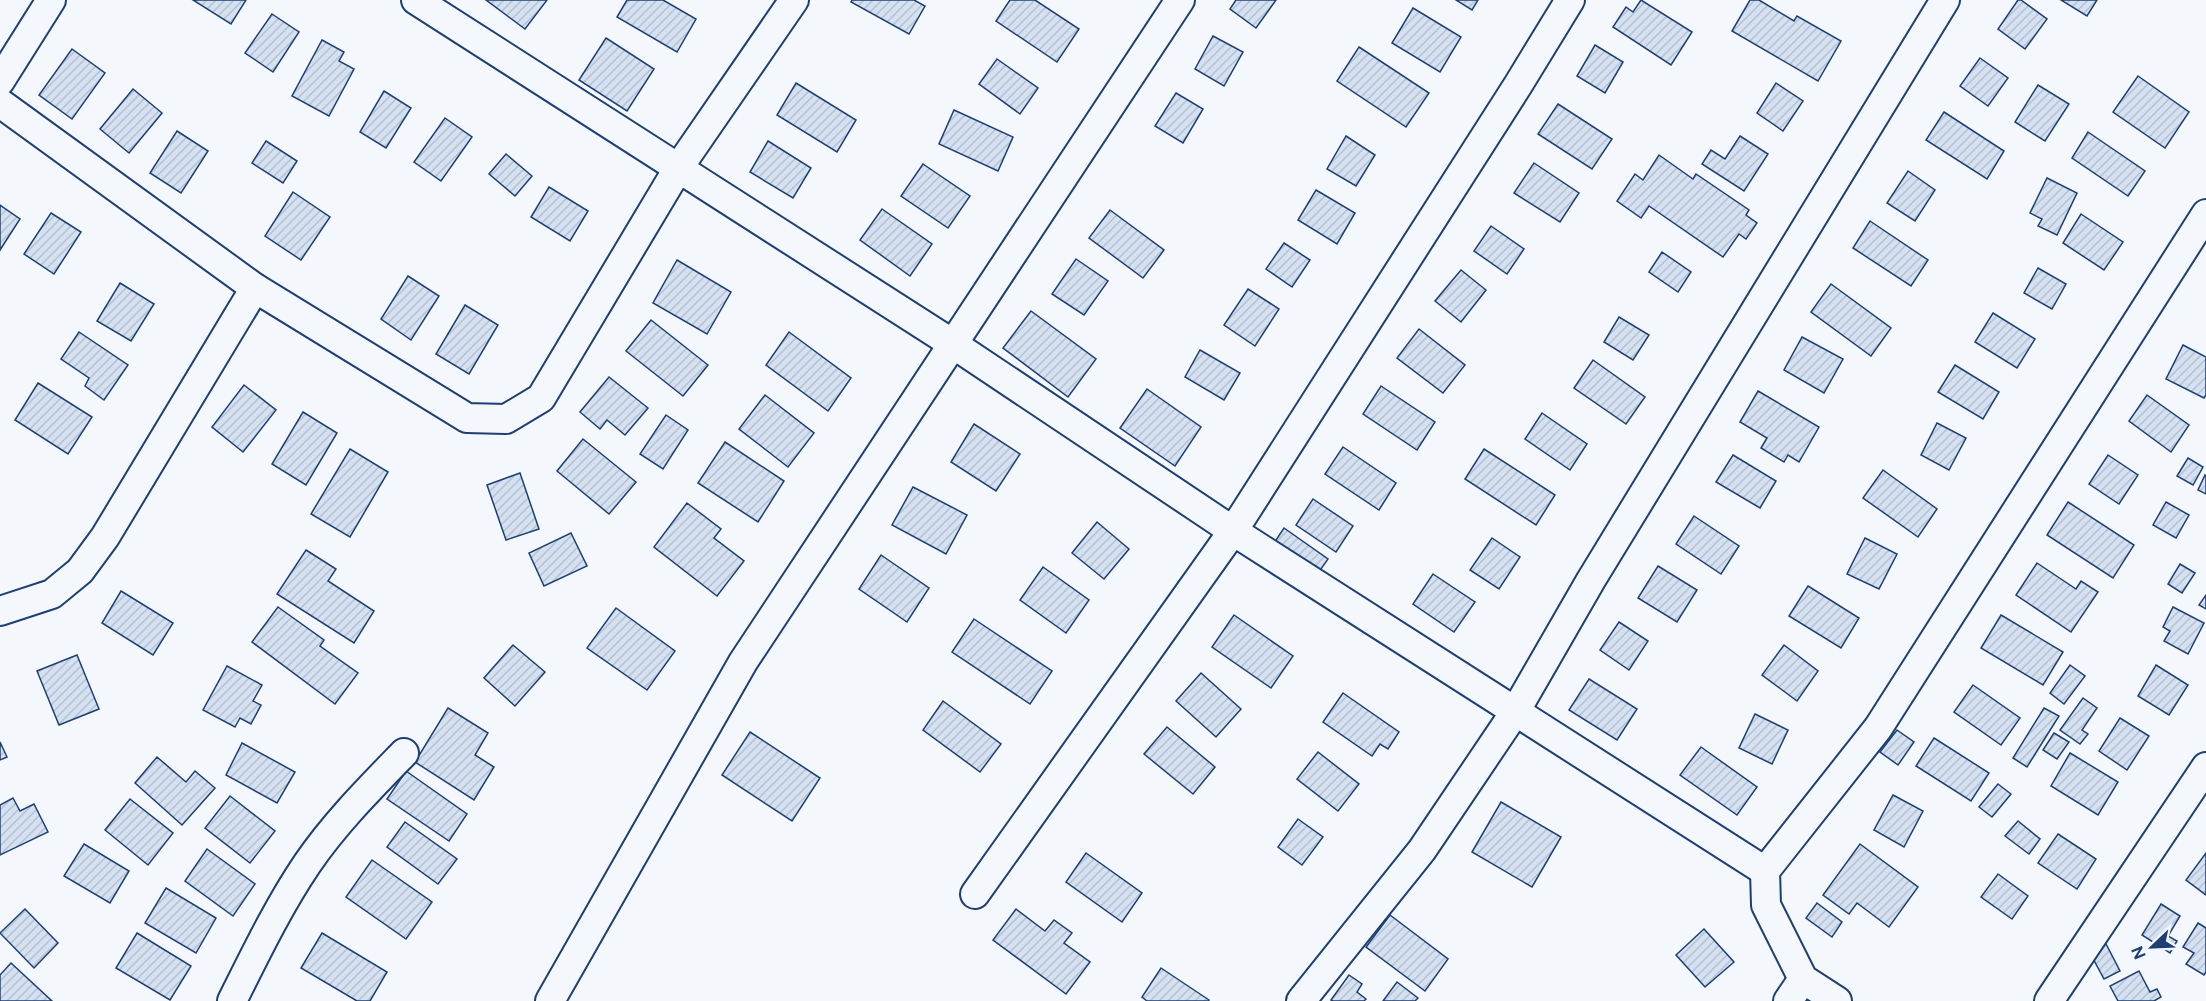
<svg xmlns="http://www.w3.org/2000/svg" width="2206" height="1001" viewBox="0 0 2206 1001" font-family="'Public Sans',sans-serif">
<style>
.building{fill:url(#building-hatch);stroke:#1d3f73;stroke-width:1.5}
.lines{fill:none;stroke-linecap:round;stroke-linejoin:round}
.street-casing{stroke:#1d3f73;stroke-width:32}
.street{stroke:#f4f7fb;stroke-width:28}
</style>
<defs>
<pattern id="building-hatch" width="6" height="6" patternUnits="userSpaceOnUse" patternTransform="scale(1.5)"><rect width="6" height="6" fill="#d5e0f0"/><path d="M-1 1l2-2M0 6l6-6M5 7l2-2" fill="none" stroke="#b6c1d1"/></pattern>
</defs>
<rect width="100%" height="100%" fill="#f4f7fb"/>
<g class="building">
<path d="M193 0H246L231 24Z"/>
<path d="M486 0H547L525 29Z"/>
<path d="M627 0H663L696 19 677 52 617 17Z"/>
<path d="M852 0H914L925 6 909 34 851 2Z"/>
<path d="M1010 0H1035L1079 29 1057 62 996 21Z"/>
<path d="M1236 0H1276L1256 28 1230 9Z"/>
<path d="M1456 0H1478L1472 10Z"/>
<path d="M1641 0 1692 32 1671 65 1613 27 1626 7 1633 12Z"/>
<path d="M1750 0H1759L1794 21 1797 16 1841 41 1818 81 1732 31Z"/>
<path d="M2018 0H2021L2047 19 2025 49 1998 29Z"/>
<path d="M2061 0H2097L2087 16Z"/>
<path d="M1413 8 1461 37 1440 72 1392 43Z"/>
<path d="M272 14 299 32 273 72 245 53Z"/>
<path d="M1213 36 1243 52 1224 86 1195 69Z"/>
<path d="M606 38 654 69 627 111 579 80Z"/>
<path d="M322 40 344 52 339 61 354 69 329 116 292 96Z"/>
<path d="M1595 45 1623 62 1605 93 1577 76Z"/>
<path d="M1359 47 1429 93 1406 127 1337 81Z"/>
<path d="M72 49 105 73 72 119 39 95Z"/>
<path d="M1980 58 2008 78 1988 106 1960 86Z"/>
<path d="M997 59 1038 88 1020 114 979 84Z"/>
<path d="M2138 76 2189 112 2165 148 2113 112Z"/>
<path d="M796 83 856 120 837 152 777 115Z"/>
<path d="M1776 83 1803 101 1783 131 1757 113Z"/>
<path d="M2038 85 2069 104 2045 141 2015 122Z"/>
<path d="M133 89 162 113 129 153 100 129Z"/>
<path d="M384 91 411 108 386 148 360 132Z"/>
<path d="M1176 93 1203 109 1183 143 1155 126Z"/>
<path d="M1558 104 1612 139 1592 169 1538 134Z"/>
<path d="M954 110 1013 137 998 171 939 144Z"/>
<path d="M1944 112 2004 151 1987 179 1926 140Z"/>
<path d="M445 118 472 137 441 181 414 162Z"/>
<path d="M177 131 208 151 181 193 150 173Z"/>
<path d="M2088 132 2145 171 2128 196 2072 158Z"/>
<path d="M1346 136 1375 155 1356 186 1327 169Z"/>
<path d="M1740 136 1768 154 1744 191 1702 164 1711 150 1725 159Z"/>
<path d="M266 141 297 161 283 183 252 163Z"/>
<path d="M768 141 811 168 793 198 750 172Z"/>
<path d="M506 154 532 176 515 196 489 174Z"/>
<path d="M1659 155 1693 179 1696 174 1749 210 1746 215 1757 223 1746 239 1739 234 1723 257 1649 206 1641 218 1617 201 1635 174 1643 180Z"/>
<path d="M1534 163 1579 193 1560 222 1514 193Z"/>
<path d="M923 164 970 196 948 228 901 196Z"/>
<path d="M1908 171 1935 190 1915 221 1887 203Z"/>
<path d="M2047 178 2077 193 2057 235 2038 226 2042 219 2030 213Z"/>
<path d="M549 187 588 211 570 241 531 217Z"/>
<path d="M1316 190 1355 213 1337 244 1298 220Z"/>
<path d="M293 192 330 217 301 260 265 236Z"/>
<path d="M0 205 20 219 0 250Z"/>
<path d="M882 209 932 244 910 276 860 240Z"/>
<path d="M1110 210 1164 250 1143 278 1089 238Z"/>
<path d="M51 213 81 232 54 274 24 254Z"/>
<path d="M2081 214 2123 242 2104 270 2063 243Z"/>
<path d="M1870 221 1928 260 1911 286 1853 248Z"/>
<path d="M1491 226 1524 249 1507 274 1474 251Z"/>
<path d="M1284 243 1310 260 1292 287 1266 269Z"/>
<path d="M1662 252 1691 272 1678 292 1649 272Z"/>
<path d="M1076 259 1108 281 1084 315 1052 294Z"/>
<path d="M677 260 731 292 707 334 653 303Z"/>
<path d="M2038 268 2066 284 2052 309 2024 293Z"/>
<path d="M1461 270 1486 290 1461 322 1435 301Z"/>
<path d="M408 276 439 296 411 340 381 319Z"/>
<path d="M120 283 154 304 131 341 97 321Z"/>
<path d="M1831 284 1891 328 1871 356 1811 312Z"/>
<path d="M1248 289 1279 309 1255 346 1224 325Z"/>
<path d="M465 305 498 325 469 374 436 354Z"/>
<path d="M1031 311 1096 359 1068 397 1003 348Z"/>
<path d="M1993 313 2035 339 2017 368 1975 342Z"/>
<path d="M1619 317 1649 335 1633 360 1604 342Z"/>
<path d="M651 320 708 365 683 396 626 351Z"/>
<path d="M1419 329 1465 365 1443 393 1397 358Z"/>
<path d="M79 332 128 365 104 400 85 386 89 378 61 359Z"/>
<path d="M789 332 851 378 828 411 766 365Z"/>
<path d="M1802 337 1843 359 1824 393 1784 370Z"/>
<path d="M2183 345 2206 357V395L2204 398 2166 379Z"/>
<path d="M1200 350 1240 373 1224 400 1185 377Z"/>
<path d="M1593 360 1645 397 1626 424 1574 388Z"/>
<path d="M1955 365 1999 392 1983 419 1938 392Z"/>
<path d="M609 377 648 408 625 435 607 420 600 429 580 412Z"/>
<path d="M38 383 92 417 68 454 15 420Z"/>
<path d="M244 385 276 410 243 452 212 427Z"/>
<path d="M1381 386 1435 422 1417 450 1363 414Z"/>
<path d="M1147 389 1201 427 1175 466 1120 428Z"/>
<path d="M1758 391 1819 427 1799 462 1788 455 1784 462 1761 448 1767 438 1740 422Z"/>
<path d="M765 395 814 433 788 467 739 429Z"/>
<path d="M2147 395 2189 425 2171 452 2129 421Z"/>
<path d="M303 412 337 433 306 485 272 464Z"/>
<path d="M1542 413 1587 444 1570 470 1525 439Z"/>
<path d="M666 415 688 430 663 469 640 454Z"/>
<path d="M1937 423 1966 438 1949 470 1921 455Z"/>
<path d="M974 424 1020 454 996 491 951 462Z"/>
<path d="M583 439 636 482 609 514 557 471Z"/>
<path d="M725 442 784 481 758 522 698 483Z"/>
<path d="M1343 447 1396 483 1379 510 1325 474Z"/>
<path d="M350 449 388 472 350 537 311 514Z"/>
<path d="M1484 449 1555 495 1536 525 1465 479Z"/>
<path d="M1733 455 1776 481 1760 508 1716 482Z"/>
<path d="M2108 455 2138 475 2119 504 2089 484Z"/>
<path d="M2188 458 2203 467 2193 485 2177 476Z"/>
<path d="M1883 470 1937 509 1918 537 1863 498Z"/>
<path d="M520 473 539 529 506 540 487 485Z"/>
<path d="M2205 475 2206 476V494L2198 490Z"/>
<path d="M913 487 967 515 946 554 892 525Z"/>
<path d="M1313 499 1353 526 1336 552 1296 525Z"/>
<path d="M2068 502 2134 545 2113 578 2047 535Z"/>
<path d="M2166 502 2189 515 2176 538 2153 525Z"/>
<path d="M687 503 721 529 714 538 744 561 717 596 654 547Z"/>
<path d="M1694 516 1739 546 1721 574 1676 544Z"/>
<path d="M1097 522 1129 549 1104 579 1072 553Z"/>
<path d="M1284 528 1328 559 1316 576 1272 546Z"/>
<path d="M571 533 587 566 544 586 529 553Z"/>
<path d="M1492 538 1520 557 1499 589 1470 570Z"/>
<path d="M1865 538 1897 554 1879 589 1847 574Z"/>
<path d="M306 550 336 569 328 581 374 611 354 643 277 594Z"/>
<path d="M881 555 929 588 907 622 859 589Z"/>
<path d="M2037 563 2076 589 2081 581 2098 592 2071 632 2016 595Z"/>
<path d="M2180 564 2195 573 2182 593 2168 584Z"/>
<path d="M1658 566 1697 590 1677 622 1638 598Z"/>
<path d="M1043 567 1089 600 1066 633 1020 600Z"/>
<path d="M1433 574 1475 602 1454 632 1413 604Z"/>
<path d="M1808 586 1859 618 1841 648 1789 616Z"/>
<path d="M121 591 173 623 153 655 102 623Z"/>
<path d="M2206 595V609L2199 605Z"/>
<path d="M278 607 324 640 320 646 358 673 335 704 252 642Z"/>
<path d="M2173 607 2204 623 2188 654 2164 641 2170 631 2163 627Z"/>
<path d="M616 608 675 651 647 690 587 648Z"/>
<path d="M1234 615 1293 656 1271 688 1212 647Z"/>
<path d="M2001 615 2063 652 2043 685 1981 648Z"/>
<path d="M974 619 1052 671 1030 704 952 652Z"/>
<path d="M1619 622 1648 641 1629 670 1600 650Z"/>
<path d="M513 645 545 672 515 706 484 678Z"/>
<path d="M1784 645 1818 671 1797 701 1762 675Z"/>
<path d="M77 655 99 709 59 725 37 671Z"/>
<path d="M2070 665 2085 676 2064 704 2050 693Z"/>
<path d="M2156 665 2188 685 2169 715 2138 696Z"/>
<path d="M227 666 262 685 253 701 261 705 251 724 240 718 235 727 203 710Z"/>
<path d="M1201 673 1241 709 1216 737 1176 701Z"/>
<path d="M1589 679 1637 709 1617 740 1569 710Z"/>
<path d="M1973 685 2020 718 2001 745 1954 712Z"/>
<path d="M1343 693 1399 732 1388 749 1380 744 1372 756 1323 722Z"/>
<path d="M2083 698 2097 708 2082 730 2088 734 2080 744 2060 730Z"/>
<path d="M943 701 1001 744 980 772 923 730Z"/>
<path d="M448 708 488 733 475 755 494 767 474 800 415 762Z"/>
<path d="M2044 708 2059 716 2027 767 2013 758Z"/>
<path d="M1755 714 1788 730 1772 764 1739 748Z"/>
<path d="M2120 718 2149 736 2127 770 2099 751Z"/>
<path d="M1167 727 1215 767 1193 794 1144 754Z"/>
<path d="M1897 730 1914 742 1898 765 1880 752Z"/>
<path d="M750 732 820 778 792 821 722 775Z"/>
<path d="M2054 733 2069 742 2057 759 2043 750Z"/>
<path d="M1934 738 1989 773 1971 801 1916 766Z"/>
<path d="M0 742 7 757 0 760Z"/>
<path d="M242 743 295 772 277 803 226 775Z"/>
<path d="M1701 747 1757 787 1737 815 1680 775Z"/>
<path d="M1318 752 1359 784 1338 811 1297 779Z"/>
<path d="M2070 753 2118 782 2098 815 2051 786Z"/>
<path d="M157 757 186 782 195 771 215 788 182 825 135 783Z"/>
<path d="M406 771 467 814 449 841 387 799Z"/>
<path d="M1998 784 2011 794 1992 817 1979 807Z"/>
<path d="M1893 795 1923 811 1904 847 1874 830Z"/>
<path d="M230 796 275 831 250 863 205 828Z"/>
<path d="M13 798 20 811 34 804 48 832 0 855V805Z"/>
<path d="M130 799 173 833 148 865 105 830Z"/>
<path d="M1501 802 1561 837 1532 887 1472 852Z"/>
<path d="M1298 819 1323 837 1302 865 1278 847Z"/>
<path d="M2018 821 2040 839 2029 854 2005 836Z"/>
<path d="M405 822 457 859 438 884 387 847Z"/>
<path d="M2058 834 2096 859 2077 889 2038 863Z"/>
<path d="M84 844 129 871 110 903 64 876Z"/>
<path d="M1860 844 1918 887 1889 927 1857 903 1849 914 1823 895Z"/>
<path d="M207 849 255 884 233 916 185 881Z"/>
<path d="M1086 853 1142 893 1122 922 1066 882Z"/>
<path d="M2206 853V895L2186 880Z"/>
<path d="M372 860 432 902 406 939 346 897Z"/>
<path d="M1998 874 2028 896 2012 919 1981 897Z"/>
<path d="M166 888 216 918 196 953 145 923Z"/>
<path d="M1817 903 1842 922 1832 937 1806 918Z"/>
<path d="M2161 904 2180 916 2168 936 2177 941 2170 953 2142 935Z"/>
<path d="M25 909 58 943 34 968 0 933Z"/>
<path d="M1016 909 1045 931 1054 920 1072 933 1064 943 1090 962 1066 994 993 940Z"/>
<path d="M1390 915 1448 959 1425 991 1366 947Z"/>
<path d="M2198 923 2206 928V972L2204 975 2186 964 2194 953 2183 947Z"/>
<path d="M1704 929 1734 962 1705 987 1676 955Z"/>
<path d="M137 933 191 966 170 1000 116 968Z"/>
<path d="M322 933 387 972 370 1001H357L301 968Z"/>
<path d="M2105 942 2120 971 2104 979 2089 951Z"/>
<path d="M11 963 52 1001H0V975Z"/>
<path d="M1161 968 1209 1000 1208 1001H1147L1142 997Z"/>
<path d="M2139 971 2150 992 2157 989 2161 997 2154 1001H2118L2110 986Z"/>
<path d="M1349 975 1362 984 1357 992 1366 999 1364 1001H1333L1331 1000Z"/>
<path d="M1397 982 1418 998 1415 1001H1383Z"/>
</g>
<g class="lines">
<defs>
<g id="street">
<path d="M416 0 953 344 1233 531 1765 871"/>
<path d="M0 81 51 0"/>
<path d="M0 103 255 288 467 418 506 419 541 398 679 167 794 0"/>
<path d="M0 611 52 594 80 571 105 537 255 288"/>
<path d="M975 894 1233 531 1518 85 1570 0"/>
<path d="M232 1001C255 955 278 907 307 864 335 823 370 788 404 753"/>
<path d="M550 1001 743 662 1180 0"/>
<path d="M1301 1001 1422 850 1515 712 1591 580 1945 0"/>
<path d="M1788 1001 1803 979"/>
<path d="M1837 1001 1803 979 1766 905 1765 871 1878 728 2206 214"/>
<path d="M2049 1001 2206 767"/>
</g>
</defs>
<use href="#street" class="street-casing"/>
<use href="#street" class="street"/>
</g>
<g transform="translate(2152 947) rotate(247)" stroke="#f4f7fb" stroke-width="4.5" paint-order="stroke">
<path d="M0-4.5L10 22L0 15L-10 22Z" fill="#1d3f73"/>
<text y="-9" font-size="16" font-weight="bold" text-anchor="middle" fill="#1d3f73">N</text>
</g>
</svg>
